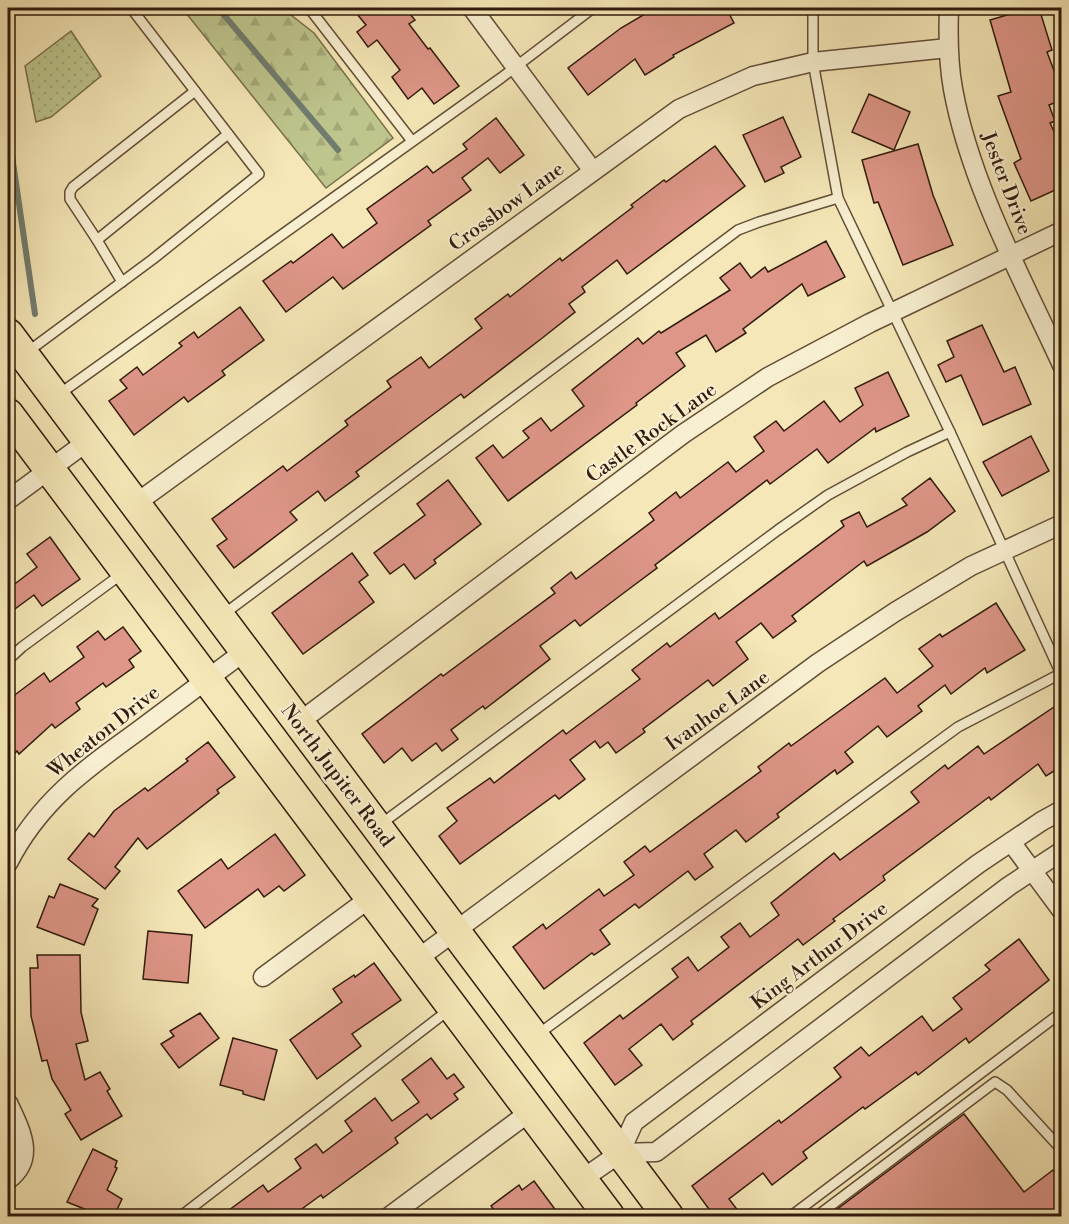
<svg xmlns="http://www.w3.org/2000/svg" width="1069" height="1224" viewBox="0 0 1069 1224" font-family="'Libre Bodoni',serif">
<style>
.forest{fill:url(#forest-firs);stroke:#78704c;stroke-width:1.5}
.park{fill:url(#park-dots);stroke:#78704c;stroke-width:1.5}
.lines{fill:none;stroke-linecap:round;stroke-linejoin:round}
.stream{stroke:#717d6f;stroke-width:6}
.building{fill:#de9688;stroke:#311b0c;stroke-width:1.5}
.lane-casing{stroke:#624e37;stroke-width:12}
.street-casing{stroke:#624e37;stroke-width:21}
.primary-casing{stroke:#311b0c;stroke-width:33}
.lane{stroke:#f8efd0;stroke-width:9}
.street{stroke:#f8efd0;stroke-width:18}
.primary{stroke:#f5e7b7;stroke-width:30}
.labels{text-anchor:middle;stroke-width:4.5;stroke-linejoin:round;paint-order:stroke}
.street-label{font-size:20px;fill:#311b0c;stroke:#f8efd0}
</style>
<defs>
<pattern id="forest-firs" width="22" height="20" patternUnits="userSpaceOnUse" patternTransform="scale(1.5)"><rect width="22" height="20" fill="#bec58d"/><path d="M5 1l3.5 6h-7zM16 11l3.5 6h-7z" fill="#a4a978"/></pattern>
<pattern id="park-dots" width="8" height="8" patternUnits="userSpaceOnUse" patternTransform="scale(1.5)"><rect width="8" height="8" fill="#bec58d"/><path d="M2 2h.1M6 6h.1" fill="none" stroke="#a4a978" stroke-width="1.8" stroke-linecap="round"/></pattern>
</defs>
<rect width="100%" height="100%" fill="#f5e7b7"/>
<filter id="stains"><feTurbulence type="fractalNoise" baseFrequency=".00333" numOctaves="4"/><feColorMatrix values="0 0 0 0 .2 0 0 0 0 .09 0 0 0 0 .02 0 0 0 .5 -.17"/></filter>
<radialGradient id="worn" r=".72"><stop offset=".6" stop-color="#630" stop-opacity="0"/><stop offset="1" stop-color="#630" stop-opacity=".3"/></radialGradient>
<path class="forest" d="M182 8H282L314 33 393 138 326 188Z"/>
<path class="park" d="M71 31 101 76 51 117 36 122 25 66Z"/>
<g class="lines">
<g class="stream">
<path d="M218 8 338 150"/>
<path d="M8 128 35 314"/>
</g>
</g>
<g class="building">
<path d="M352 8H405L415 20 409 24 428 49 430 48 459 86 434 104 422 88 408 99 392 77 400 70 377 40 368 47 357 32 366 25Z"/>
<path d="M655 8H726L734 23 673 55 674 57 645 75 635 59 588 95 568 68 621 28Z"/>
<path d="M1031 8H1039L1052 50 1047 52 1062 92V100L1049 105 1055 121 1050 123 1062 149V187L1031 201 1014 163 1021 159 998 96 1011 92 990 20Z"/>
<path d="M869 94 910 112 894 150 852 132Z"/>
<path d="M783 117 801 157 781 167 784 173 765 182 743 135Z"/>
<path d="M496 118 524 155 500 173 488 158 462 178 471 190 428 221 431 225 343 289 333 277 286 312 263 281 291 261 293 263 332 234 343 248 377 223 367 209 427 166 433 173 467 149 463 144Z"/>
<path d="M918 144 933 195 953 245 903 265 878 202 874 203 862 160Z"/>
<path d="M715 146 745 186 627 274 617 260 582 287 585 292 569 304 575 312 541 339 464 398 461 394 419 425 356 472 359 476 325 501 318 491 290 512 297 520 234 568 217 546 227 539 212 519 283 466 287 471 348 425 345 421 391 387 387 381 421 357 429 368 482 328 475 319 508 294 510 297 560 258 562 261 633 207 631 205 664 180 666 182Z"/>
<path d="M826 241 845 277 808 296 802 284 743 329 746 333 716 352 706 335 676 353 685 366 636 403 637 405 508 501 476 458 493 445 503 458 529 438 523 431 541 418 551 431 584 406 572 390 638 338 643 344 659 331 661 333 730 290 720 278 740 263 751 278 765 267 768 272Z"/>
<path d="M240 307 264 340 222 371 225 375 188 402 184 397 134 435 109 401 127 388 120 380 137 367 143 375 182 346 179 343 194 332 198 338Z"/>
<path d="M982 325 1004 372 1015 367 1031 404 983 425 961 375 946 382 938 365 954 357 947 341Z"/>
<path d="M888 372 909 416 876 432 875 428 828 463 817 449 770 484 767 480 655 565 657 568 621 595 580 626 575 620 540 646 550 659 485 709 483 706 451 730 458 739 442 751 436 743 412 761 402 748 384 763 362 734 441 674 443 676 555 593 551 588 571 572 576 579 654 520 649 513 676 492 680 498 728 462 736 472 764 451 754 437 776 421 784 431 824 401 840 422 863 405 855 388Z"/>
<path d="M1031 436 1049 471 1002 496 983 462Z"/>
<path d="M930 478 955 511 927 532 867 566 864 561 792 616 796 621 773 638 761 623 736 642 748 659 713 686 708 680 643 729 645 732 616 753 608 742 600 748 595 741 570 760 585 779 559 799 555 795 460 864 439 836 457 821 447 808 490 778 494 783 563 730 566 734 640 679 632 670 667 643 670 647 715 613 719 619 844 526 841 521 859 512 867 527 907 505 902 499Z"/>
<path d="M448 480 481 524 434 560 436 563 415 579 404 564 390 574 374 553 425 515 417 504Z"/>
<path d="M50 537 80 579 42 606 34 595 8 614V589L37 567 27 554Z"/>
<path d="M352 553 368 575 359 582 374 602 303 654 272 613Z"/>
<path d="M996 603 1025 650 987 673 985 668 951 694 945 685 918 706 922 711 887 737 878 726 845 752 853 762 837 774 835 770 777 814 779 817 746 842 736 830 704 854 713 867 695 880 688 871 639 908 635 904 600 930 610 944 594 955 592 953 544 989 513 947 543 924 546 929 599 889 604 896 634 875 624 862 645 846 650 852 761 771 758 767 789 743 791 746 885 678 897 693 933 666 919 649 940 634 942 637Z"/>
<path d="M123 627 141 651 129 660 134 667 106 687 103 683 76 703 80 709 55 728 52 724 19 754 17 751 8 760V700L44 673 50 682 84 657 77 647 98 631 105 640Z"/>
<path d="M1054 707 1062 719V766L1046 776 1038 764 991 800 989 797 883 876 885 880 833 919 835 921 803 945 798 939 691 1021 693 1024 673 1040 661 1024 629 1049 642 1065 615 1085 584 1043 620 1015 623 1019 678 977 672 969 688 957 698 971 729 947 721 937 740 923 750 937 779 915 771 903 834 853 840 860 919 802 911 792 945 765 948 769 978 746 984 754Z"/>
<path d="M208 742 235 777 217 790 219 793 147 849 138 838 115 867 120 871 105 889 68 859 89 833 94 837 114 811 145 788 148 791 188 761 186 759Z"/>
<path d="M275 834 305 875 284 891 279 886 264 897 258 889 205 928 178 891 221 859 228 869Z"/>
<path d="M60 884 98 899 92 906 98 909 84 945 37 927 49 896 54 898Z"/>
<path d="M148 931 192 935 188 983 143 979Z"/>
<path d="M1019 939 1049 980 969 1043 966 1038 918 1075 916 1072 865 1109 863 1107 803 1152 807 1158 772 1185 763 1173 729 1199 742 1216H714L692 1186 779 1120 781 1123 841 1077 834 1068 861 1047 869 1056 922 1016 933 1031 962 1009 953 998 990 970 985 965Z"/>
<path d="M37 955H80L81 1012 88 1041 76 1044 85 1080 100 1072 110 1089 107 1091 122 1116 81 1140 65 1114 71 1110 52 1079 47 1060 42 1061 31 1016 30 968H38Z"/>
<path d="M374 963 401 1000 352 1034 361 1046 317 1079 290 1040 342 1002 333 989 354 975 355 977Z"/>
<path d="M200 1013 219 1038 179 1068 161 1044 174 1036 170 1031Z"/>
<path d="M233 1038 277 1050 264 1100 243 1094V1091L220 1085Z"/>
<path d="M431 1058 447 1079 454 1074 464 1087 454 1094 458 1099 431 1119 427 1114 395 1138 398 1143 323 1198 321 1195 292 1216H221L263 1185 268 1192 301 1168 295 1159 316 1144 323 1153 352 1131 345 1121 375 1098 392 1121 419 1102 402 1080Z"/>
<path d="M964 1114 1024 1192 1053 1170 1062 1182V1216H828Z"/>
<path d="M93 1149 117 1161 115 1167 117 1168 107 1190 122 1199 114 1216H102L67 1202Z"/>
<path d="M534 1181 560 1216H499L491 1206 519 1185 522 1190Z"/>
</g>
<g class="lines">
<defs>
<g id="lane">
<path d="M309 8 412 141"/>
<path d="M813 8V62L838 198 950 432 1062 676"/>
<path d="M97 240 228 134"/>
<path d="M122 282 97 240 70 199V192L73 187 195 91"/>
<path d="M26 353 153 259 259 174 131 8"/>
<path d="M58 395 501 78 593 8"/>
<path d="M224 614 738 230 759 222 838 198"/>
<path d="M8 660 22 647 123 573"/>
<path d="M381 824 778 530 828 495 907 452 950 432"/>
<path d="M537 1035 958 727 1060 674"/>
<path d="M181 1216 450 1009"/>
<path d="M791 1216 1062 1012"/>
<path d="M817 1216 995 1082 1007 1090 1062 1150"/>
</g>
<g id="street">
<path d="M472 8 593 171"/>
<path d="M949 8C948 35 948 62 953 89 970 183 1022 278 1062 365"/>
<path d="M8 500 88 441"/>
<path d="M135 504 679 109 753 76 813 62 948 48"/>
<path d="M298 723 683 434 768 377 870 323 1062 231"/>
<path d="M1011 842 1062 911"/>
<path d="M8 863C39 802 84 770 138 731 174 704 209 678 245 651"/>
<path d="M416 960 818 663 895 612 971 566 1062 524"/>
<path d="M263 977 370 898"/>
<path d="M8 1103C20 1129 37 1158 8 1180"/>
<path d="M620 1153 656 1152 1009 886 1062 851"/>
<path d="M581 1180 620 1153 634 1122 978 864 1042 821 1062 810"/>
<path d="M390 1216 531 1111"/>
</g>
<g id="primary">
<path d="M8 334 668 1216"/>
<path d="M8 414 609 1216"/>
</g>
</defs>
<use href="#lane" class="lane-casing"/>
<use href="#street" class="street-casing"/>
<use href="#primary" class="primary-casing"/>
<use href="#lane" class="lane"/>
<use href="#street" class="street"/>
<use href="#primary" class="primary"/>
</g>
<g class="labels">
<g class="street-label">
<text transform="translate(1007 183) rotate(69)" y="7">Jester Drive</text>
<text transform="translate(506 206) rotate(-36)" y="7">Crossbow Lane</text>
<text transform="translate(651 432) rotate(-36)" y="7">Castle Rock Lane</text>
<text transform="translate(717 710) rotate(-36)" y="7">Ivanhoe Lane</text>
<text transform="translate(103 731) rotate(-38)" y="7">Wheaton Drive</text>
<text transform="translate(338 775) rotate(53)" y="7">North Jupiter Road</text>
<text transform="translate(819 955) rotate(-37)" y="7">King Arthur Drive</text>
</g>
</g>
<rect width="1069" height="1224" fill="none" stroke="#f5e7b7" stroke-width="30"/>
<rect x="9" y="9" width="1051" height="1206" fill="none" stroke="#311b0c" stroke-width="3"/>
<rect x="15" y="15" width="1039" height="1194" fill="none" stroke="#311b0c" stroke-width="1.5"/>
<rect width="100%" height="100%" filter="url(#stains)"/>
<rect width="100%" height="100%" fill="url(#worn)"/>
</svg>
